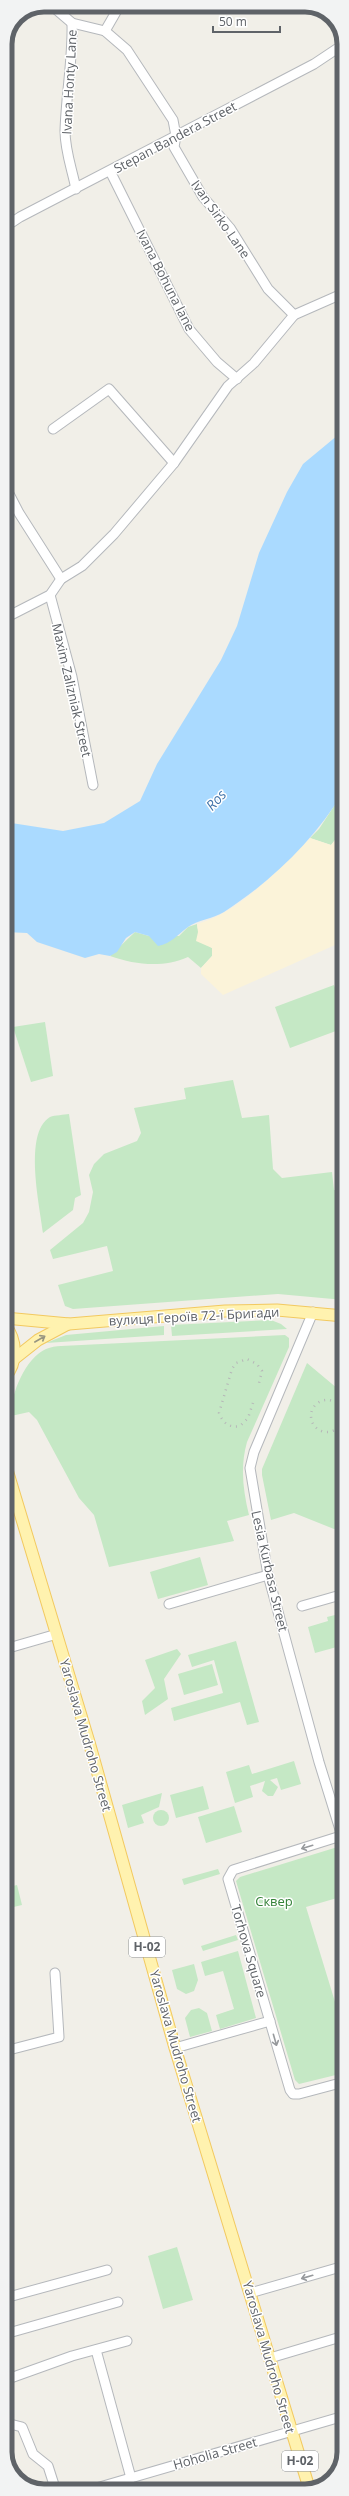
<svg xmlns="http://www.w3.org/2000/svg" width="349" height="2496" viewBox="0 0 349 2496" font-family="'Open Sans',sans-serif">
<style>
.green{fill:#c5e8c5}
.sand{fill:#fbf3d9}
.water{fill:#aadaff}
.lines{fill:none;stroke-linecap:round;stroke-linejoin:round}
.minor-casing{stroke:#b5b8bc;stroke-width:11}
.major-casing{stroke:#f2c960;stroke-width:13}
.minor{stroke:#fff;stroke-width:9}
.major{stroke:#fff2af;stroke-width:11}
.rail{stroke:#b6b7b8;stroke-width:2.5;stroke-dasharray:1 5;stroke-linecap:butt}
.oneway{stroke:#979581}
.oneway2{stroke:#979a9d}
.labels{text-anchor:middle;stroke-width:3;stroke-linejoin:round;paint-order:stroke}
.shield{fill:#fff;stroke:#8f9295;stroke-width:1}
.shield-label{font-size:12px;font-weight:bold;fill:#5f6368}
.street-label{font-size:13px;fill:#5f6368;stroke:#fff}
.park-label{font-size:13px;fill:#348238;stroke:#fff}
.water-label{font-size:14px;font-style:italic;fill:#4174aa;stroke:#fff}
.rim{fill:none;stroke:#5f6368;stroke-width:5}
</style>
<rect width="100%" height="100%" fill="#f1efe8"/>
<g class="green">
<path d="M344 791V833L339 835 331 845 310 838 319 829Z"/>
<path d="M197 924C198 934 202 942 212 948V956L201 968 188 957C163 968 136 965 110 956L135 932 149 936H179L188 927Z"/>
<path d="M334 985 344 1012V1028L290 1048 275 1007Z"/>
<path d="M45 1022 53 1076 31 1082 13 1027Z"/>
<path d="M233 1080 242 1118 269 1115 273 1169 282 1178 332 1172 334 1190 344 1191V1300L278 1294 73 1309 65 1306 58 1285 113 1271 107 1246 53 1259 50 1250 83 1223 89 1212 93 1192 89 1175 94 1164 104 1154 137 1141 141 1133 134 1108 186 1099 184 1088Z"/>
<path d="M69 1114 81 1195 75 1198 73 1210 43 1233C40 1206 23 1133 50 1117 55 1115 64 1115 69 1114Z"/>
<path d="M271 1320 281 1324 287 1329 172 1336 171 1325Z"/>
<path d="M164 1326V1335L46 1343 66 1335Z"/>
<path d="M285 1335 289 1338V1347L247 1442C240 1467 243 1490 249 1515L227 1521 234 1541 109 1567 94 1515 79 1498 37 1420 29 1412 11 1416C10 1396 25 1358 46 1349 51 1347 56 1346 61 1346Z"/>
<path d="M307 1363 344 1394V1527L334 1529 294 1513 271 1520 262 1475V1469Z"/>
<path d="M200 1557 208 1585 158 1599 150 1572Z"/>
<path d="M339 1614 342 1624 344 1623V1645L315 1653 308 1627 328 1621 327 1617Z"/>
<path d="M236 1641 259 1722 247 1725 240 1702 174 1721 171 1708 223 1693 214 1660 192 1667 188 1655Z"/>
<path d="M177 1649 181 1654 164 1679 168 1699 145 1715 142 1701 155 1688 145 1660Z"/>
<path d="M212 1664 218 1685 184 1695 178 1674Z"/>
<path d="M294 1761 301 1784 281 1790 277 1778 270 1780 278 1787 273 1796H268L262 1791 265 1781 250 1786 253 1797 235 1803 226 1772 249 1765 252 1774Z"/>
<path d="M203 1786 209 1809 176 1818 170 1795Z"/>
<path d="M162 1793 159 1807 141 1815 144 1823 128 1828 122 1805Z"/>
<path d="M234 1806 242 1832 206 1843 198 1817Z"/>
<circle cx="161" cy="1818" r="8"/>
<path d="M344 1845V1896L306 1907 339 2015 344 2014V2073L299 2084 295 2080 236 1881 240 1877Z"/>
<path d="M218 1869 220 1874 184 1885 182 1879Z"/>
<path d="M17 1885 22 1905 5 1909V1888Z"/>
<path d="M236 1935 238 1940 203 1951 201 1946Z"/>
<path d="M238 1951 256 2018 220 2029 216 2015 234 2009 223 1971 205 1976 201 1962Z"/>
<path d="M194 1964 198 1980 194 1991 186 1994 177 1989 172 1970Z"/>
<path d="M199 2008 207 2013 212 2031 190 2037 185 2018 191 2010Z"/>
<path d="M177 2247 193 2300 163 2309 148 2256Z"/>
</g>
<path class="sand" d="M344 833V941L223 995 201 974V968L212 956V948L196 941 198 932 197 924C239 913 280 868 310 838L331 845 339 835Z"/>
<path class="water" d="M344 430V791C314 840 272 881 224 912 213 919 197 920 188 927 177 935 172 943 158 946L149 936 135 932 126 938 117 952 110 956 99 954 85 958 37 942 27 933 5 932V822L63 831 104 823 140 801 157 764 221 660 237 626 259 553 287 492 303 464Z"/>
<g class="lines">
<defs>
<g id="minor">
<path d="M51 5 72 23 105 31 127 50 173 120 176 136 174 147 203 197 230 228 268 289 294 315"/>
<path d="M72 23C73 59 66 95 65 131 65 151 72 169 76 189"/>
<path d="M105 31 120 5"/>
<path d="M110 171 189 329 217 362 237 379"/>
<path d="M5 227 20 217 314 64 344 44"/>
<path d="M53 429 109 389 174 463"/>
<path d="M5 486 19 513 61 579"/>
<path d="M50 595 72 677 93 785"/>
<path d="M5 618 50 595 61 579 82 566 114 534 174 463 228 386 254 363 294 315 344 293"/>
<path d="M313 1312 254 1452 250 1468 268 1575 319 1762 342 1836"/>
<path d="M169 1604 268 1575"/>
<path d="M302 1606 344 1594"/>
<path d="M5 1649 57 1634"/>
<path d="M344 1835 233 1870 228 1879 290 2090 293 2094H299L344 2082"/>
<path d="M175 2048 270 2021"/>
<path d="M5 2051 59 2037 55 1973"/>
<path d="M250 2293 344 2266"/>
<path d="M5 2298 107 2270"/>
<path d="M5 2334 118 2302"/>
<path d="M96 2350 131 2478"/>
<path d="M270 2358 344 2336"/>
<path d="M5 2380 72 2356 127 2341"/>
<path d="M5 2426 10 2424 22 2427 33 2454 48 2466 56 2491"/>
<path d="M86 2491 344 2416"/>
</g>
<g id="major">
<path d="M5 1318 69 1324 225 1311 277 1310 344 1316"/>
<path d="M5 1325C17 1340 18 1362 5 1377"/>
<path d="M14 1359 38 1340 68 1324"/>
<path d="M5 1463 89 1742 175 2048 310 2491"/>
</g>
</defs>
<use href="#minor" class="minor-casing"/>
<use href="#major" class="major-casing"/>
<use href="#minor" class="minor"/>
<use href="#major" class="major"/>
<g class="rail">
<circle cx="327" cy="1416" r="16"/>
<path d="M253 1403 248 1418 240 1426C229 1428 223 1423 219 1413L232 1369 236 1363 247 1359 257 1364 262 1371 258 1387"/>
</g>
</g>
<defs><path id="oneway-shaft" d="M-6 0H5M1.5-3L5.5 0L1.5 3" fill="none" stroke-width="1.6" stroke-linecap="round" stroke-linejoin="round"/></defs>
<use class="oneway" href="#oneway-shaft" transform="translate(40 1339) rotate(-30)"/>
<g class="oneway2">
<use href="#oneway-shaft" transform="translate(307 1847) rotate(163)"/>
<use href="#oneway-shaft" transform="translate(275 2040) rotate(74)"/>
<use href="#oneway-shaft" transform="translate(307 2277) rotate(164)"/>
</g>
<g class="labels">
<g class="shield">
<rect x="129" y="1937" width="36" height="20" rx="3"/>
<rect x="282" y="2451" width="36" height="20" rx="3"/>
</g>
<g class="shield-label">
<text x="147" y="1951">Н-02</text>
<text x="300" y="2465">Н-02</text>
</g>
<g class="street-label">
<text transform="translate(69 82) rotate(-87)" y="5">Ivana Honty Lane</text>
<text transform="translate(175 137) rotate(-28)" y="5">Stepan Bandera Street</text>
<text transform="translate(221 219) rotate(55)" y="5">Ivan Sirko Lane</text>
<text transform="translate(166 280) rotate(63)" y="5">Ivana Bohuna lane</text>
<text transform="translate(72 690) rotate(77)" y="5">Maxim Zalizniak Street</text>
<text transform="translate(194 1316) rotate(-3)" y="5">вулиця Героїв 72-ї Бригади</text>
<text transform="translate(270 1571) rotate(77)" y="5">Lesia Kurbasa Street</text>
<text transform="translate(86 1735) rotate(74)" y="5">Yaroslava Mudroho Street</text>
<text transform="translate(249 1951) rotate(74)" y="5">Torhova Square</text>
<text transform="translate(176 2046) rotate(74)" y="5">Yaroslava Mudroho Street</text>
<text transform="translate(269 2357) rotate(74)" y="5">Yaroslava Mudroho Street</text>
<text transform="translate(215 2453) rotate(-16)" y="5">Hoholia Street</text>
</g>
<g class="park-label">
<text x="274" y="1906">Сквер</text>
</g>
<g class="water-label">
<text transform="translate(216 800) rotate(-47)" y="5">Ros</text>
</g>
</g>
<path d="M0 0H349V2496H0ZM44 12H305A32 32 0 0 1 337 44V2452A32 32 0 0 1 305 2484H44A32 32 0 0 1 12 2452V44A32 32 0 0 1 44 12Z" fill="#f2f3f3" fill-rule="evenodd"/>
<path class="rim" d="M44 12H305A32 32 0 0 1 337 44V2452A32 32 0 0 1 305 2484H44A32 32 0 0 1 12 2452V44A32 32 0 0 1 44 12Z"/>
<path d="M213 26v6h67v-6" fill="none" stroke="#5f6368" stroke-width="2"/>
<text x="219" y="26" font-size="12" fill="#5f6368" stroke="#ffffff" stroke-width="3" paint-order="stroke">50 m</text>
</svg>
